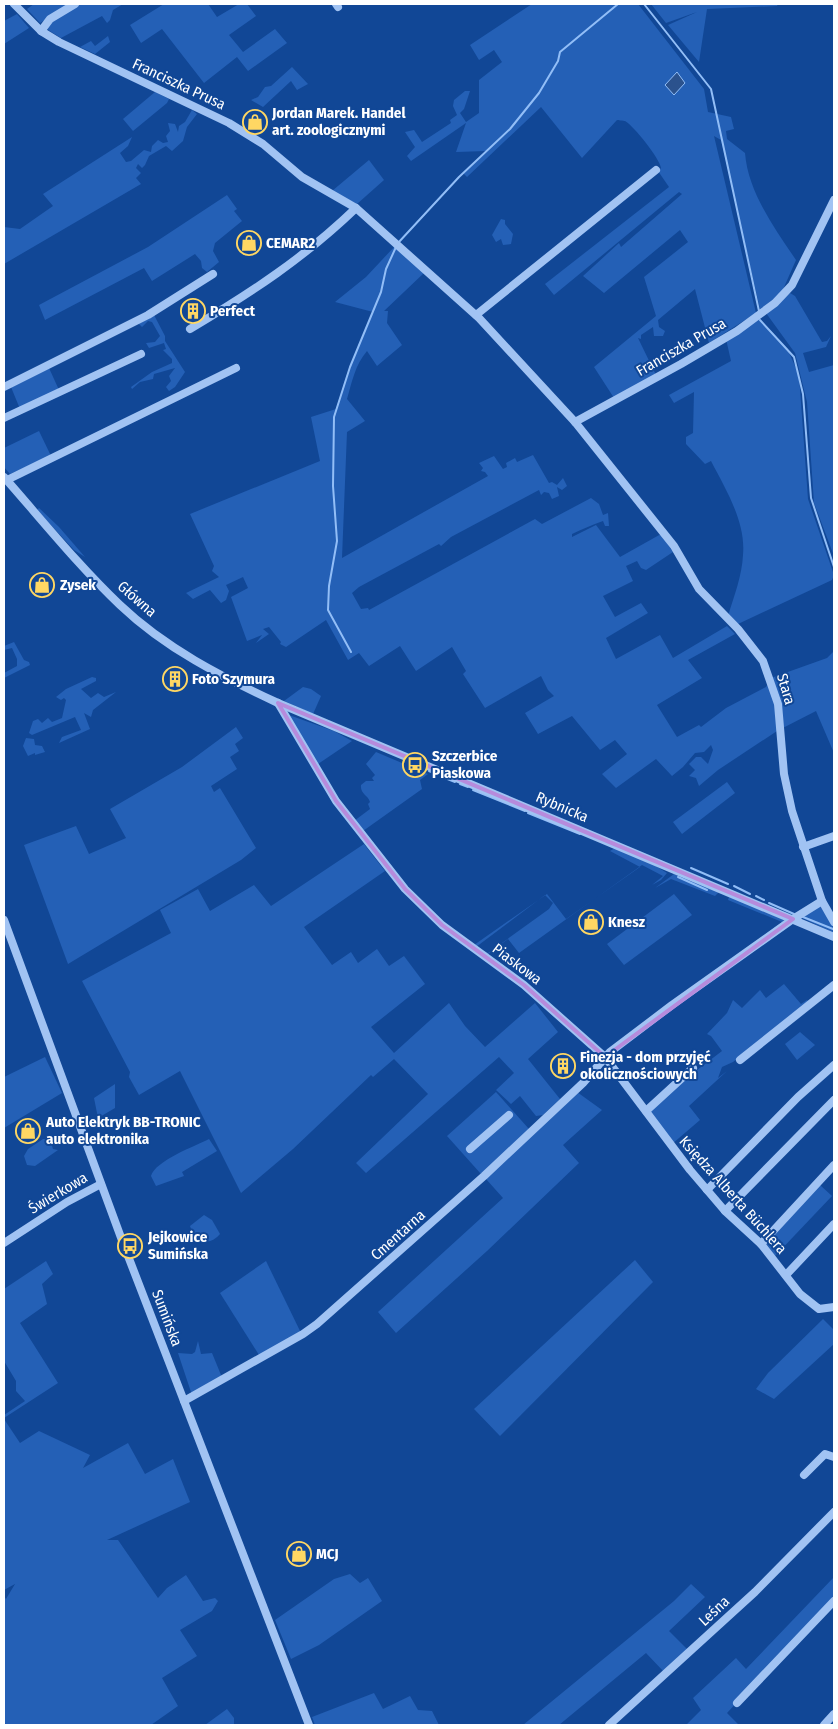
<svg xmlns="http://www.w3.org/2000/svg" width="838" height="1729" viewBox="0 0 838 1729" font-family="'Fira Sans Condensed',sans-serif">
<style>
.green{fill:#2460b6;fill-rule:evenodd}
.water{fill:#2b528d;stroke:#92bef7}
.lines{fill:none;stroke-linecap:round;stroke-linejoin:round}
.stream{stroke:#92bef7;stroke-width:2}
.minor{stroke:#a1c3f3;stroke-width:8}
.marked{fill:none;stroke:#b68bdc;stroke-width:4;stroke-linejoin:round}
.labels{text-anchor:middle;stroke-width:4;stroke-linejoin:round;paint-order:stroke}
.street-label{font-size:15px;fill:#fff;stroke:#114796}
.poi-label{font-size:15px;font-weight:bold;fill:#fff;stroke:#114796;text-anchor:start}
</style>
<rect width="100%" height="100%" fill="#114796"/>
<g class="green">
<path d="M34 4H72L40 23 27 9Z"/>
<path d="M80 4H123L113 10 110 20 107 23 102 16 61 38 45 28 50 23Z"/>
<path d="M164 4H208L217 17 239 4H247L256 16 229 35 243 52 275 29 287 43 248 71 237 57 204 83 162 29 141 43 130 25Z"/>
<path d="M532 4H638L704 89 708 112 731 117 734 129 726 131 727 139 745 153C748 192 775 229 796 260L781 294 760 309 721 140 714 136 756 313 709 343 695 289 658 320 659 327 665 331 663 336H654L653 327 641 335V339L638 338 656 375 614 398 594 367 656 316 644 277 688 242 680 230 604 293 583 276 619 243 621 247 682 194 679 192 554 295 545 284 669 187 658 171 661 168C660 159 634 126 625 121 624 121 617 120 617 120L582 158 541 107 467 177 463 173 486 151 456 152 466 123 411 161 407 156 415 147 405 132 414 130 422 142 451 123 450 120 457 115 453 106 454 100 465 91H470L464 109 460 113 466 122 479 113V80L502 62 494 50 479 60 470 45Z"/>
<path d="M651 4H778L777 6 707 9 699 62 668 25 697 12 666 23Z"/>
<path d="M17 14 29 28 4 44V21Z"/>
<path d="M108 36 110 42 95 54 80 47 91 41 95 46Z"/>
<path d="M292 67 308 84 297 90 291 81 263 107 251 100 258 97 265 87 271 86Z"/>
<path d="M155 92 169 99 167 103 133 131 123 119Z"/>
<path d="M192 110 197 114 187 127 183 141 172 151 166 146 149 156 145 165 142 168 138 164 136 168 141 173 136 178 141 184 4 264V227L20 229 53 206 43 194 132 137 128 146 120 153 126 162 131 161 144 150 151 152 152 146 158 140 163 143 168 142 166 136 170 131 168 123 175 124 178 132 179 126 185 122Z"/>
<path d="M369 160 384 180 357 204 332 191Z"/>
<path d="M227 195 237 209 234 211 242 221 215 243 213 251 219 262 207 272 202 268 201 261 195 254 152 281 144 268 45 320 39 305 148 247Z"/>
<path d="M501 219 505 220V224L513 234 511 244 503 245 501 239 496 242 492 235Z"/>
<path d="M395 246 425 272 384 311H388L387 323 402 345 377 366 367 351C355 365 352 382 347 399L365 421 347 432 342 558 488 476 485 472 481 471 483 468 479 463 494 456 503 469 507 467 506 463 515 458 517 462 533 455 549 483 552 482 557 485 563 478 567 486 562 490 557 487 559 496 552 499 549 493 544 492 541 495 539 490 451 537 441 546 439 544 359 587 352 593 361 609 368 608 369 610 535 519 542 524 591 498 599 504 603 515 608 513 609 526H605L603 521C592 525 582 529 572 534V537L596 525 620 557 661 534 673 552 646 570 641 568 637 561 626 566 633 581 603 596 615 617 641 603 648 613 606 638 616 659 660 635 673 658 727 626 735 634 688 660 702 678 657 705 677 737 699 725 701 727 726 708 766 687 771 678 827 658 834 651V753L816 711 777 731 718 770 699 786 696 778 689 776 695 770 689 764 696 757H701L708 764 713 750 711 745 704 752 695 753 683 767 672 776 656 759 616 788 602 774 627 754 615 740 600 750 572 716 538 734 525 713 554 696 548 690 541 676 485 708 463 674 466 671 452 647 416 671 400 646 369 666 359 653 348 660 326 620 286 647 280 644 281 642 269 627 263 629 269 634 256 643 262 635 247 641 231 597 248 588 243 577 226 585 229 591 226 600 221 603 210 590 193 599 186 593 219 577 212 571 214 566 190 514 320 461 311 417 336 409 346 377 373 312 335 302 366 277Z"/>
<path d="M790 293 795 296 822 342 827 341 831 336 826 347 803 353 809 372 834 365V556L814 503 807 402 795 353 766 313Z"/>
<path d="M154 315 165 336V341L185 372 175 387 169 391 166 387 171 381 169 376 175 368 154 374 153 379 140 382 132 389 131 387 152 372 172 363V359L163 350 166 349 164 343 149 348 146 343 155 342 160 336 152 322 148 321 142 327 138 323Z"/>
<path d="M759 318 787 348 799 375 808 499 834 575 832 580 738 624 728 616C734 596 742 576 743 555 746 522 726 490 711 461L705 464 686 444V437L693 433 694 392 674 403 669 395 731 361 726 339Z"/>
<path d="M49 368 59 390 20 409 11 387Z"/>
<path d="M39 431 51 456 10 474 4 467V448Z"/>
<path d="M39 508 59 527 85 557 74 550 37 510Z"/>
<path d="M14 642 24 660 29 662 30 665 4 678V673L17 666V659L12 648 4 650V646Z"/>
<path d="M92 677 96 678V681L81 689 91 698 98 693 104 697 116 692 93 710 91 717 84 713 90 729 59 743 62 737 81 730 75 717 32 735 29 733 33 721 38 719 42 723 48 718 52 722 62 718 66 700 64 698 61 700 56 697 66 689Z"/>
<path d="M303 687 311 689 321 696 313 714 284 701Z"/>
<path d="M286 714 334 731 352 741 318 764Z"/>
<path d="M236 727 243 738 235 744 239 751 230 757 237 769 211 786 214 792 220 788 256 848 241 860 68 964 24 845 76 826 89 854 126 838 110 809 182 767Z"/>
<path d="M26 738 34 739 35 745 42 746 45 752 35 755V753L28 756 23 746Z"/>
<path d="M376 752 428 774 420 780 422 789 363 831 354 821 370 809 368 804 370 802C368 795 360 794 361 785L366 781H374L372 778 375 775 366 764Z"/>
<path d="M727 782 735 793 682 834 673 822Z"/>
<path d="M364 844 385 871 304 927 332 965 351 952 358 963 377 949 389 966 404 956 425 984 371 1027 394 1053 449 1003 465 1026 485 1047 535 1003 558 1032 528 1059 560 1099 543 1115 536 1116 520 1096 511 1104 496 1090 514 1073 499 1057 366 1173 356 1163 428 1094 394 1059 373 1077 371 1075 293 1149 241 1193 180 1071 139 1095 129 1077 130 1072 82 981 171 933 160 910 198 889 210 911 254 885 271 906Z"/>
<path d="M615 848 651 863 667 873 661 880 652 885 663 876 642 865 519 953 508 939 488 954 497 962 471 944 474 945 547 894 566 919 640 867 610 851ZM545 895 553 903 549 909 488 953 476 947Z"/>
<path d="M674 874 719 892 715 896 671 879 655 888Z"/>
<path d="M674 894 692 915 624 965 607 944Z"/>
<path d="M729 897 738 899 784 920 782 924 726 963 782 922 728 900Z"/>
<path d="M820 906 834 926V933L802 918Z"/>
<path d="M784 984 801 1004 807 1000 809 1002 733 1062 722 1067 718 1078 727 1071 689 1106 700 1120 672 1144 650 1112 688 1077 722 1051 711 1036 707 1034 727 1013 733 1000 742 1008 760 990 766 998Z"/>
<path d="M800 1032 815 1045 797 1060 785 1044Z"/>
<path d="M45 1057 62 1093 4 1128V1077Z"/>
<path d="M115 1084V1108L98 1118 94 1098Z"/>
<path d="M496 1092 529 1129 481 1174 447 1136Z"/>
<path d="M577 1092 602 1110 563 1145 579 1163 487 1251 396 1333 378 1312 503 1198 486 1179Z"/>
<path d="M43 1139H50L53 1149 58 1150 35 1166 27 1165 24 1156 28 1149Z"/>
<path d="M209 1139 217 1151 182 1172 184 1176 156 1186 151 1176C155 1161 195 1146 209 1139Z"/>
<path d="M820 1185 832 1196 775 1256 765 1242Z"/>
<path d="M204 1215 212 1220 220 1234C213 1242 206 1243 196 1242L190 1226Z"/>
<path d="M635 1260 653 1282 500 1436 474 1409Z"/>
<path d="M46 1261 53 1274 42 1284 47 1304 20 1323 58 1383 4 1418V1415L25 1401 16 1391V1381L4 1361V1289Z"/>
<path d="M266 1261 301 1333 259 1355 220 1293Z"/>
<path d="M823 1319 834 1330V1344L774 1399 756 1389 768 1373Z"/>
<path d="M198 1341 201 1354 212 1353 221 1375 220 1379 192 1395 178 1353 192 1354 195 1352Z"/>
<path d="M4 1419 20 1443 39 1431 90 1455 83 1468 128 1443 145 1474 173 1459 190 1502 107 1540H118L158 1598 167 1588 186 1575 203 1601 215 1598 218 1601 212 1611 180 1630 197 1656 162 1678 178 1706 151 1725H6L4 1721V1596L6 1599 15 1584 4 1590Z"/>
<path d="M350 1574 360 1583 368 1578 382 1601 319 1645 291 1659 275 1620 334 1579Z"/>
<path d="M834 1577V1598L727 1713 739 1725H686L701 1710 693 1698 736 1658 746 1669Z"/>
<path d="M691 1584 705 1597 669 1631 688 1650 665 1673 646 1653 559 1725H523L674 1601Z"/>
<path d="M374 1693 383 1709 410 1696 418 1710 432 1711 439 1725H315L312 1717Z"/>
<path d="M227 1709 234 1718V1725H205Z"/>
</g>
<path class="water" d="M677 72 685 83 674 95 665 85Z"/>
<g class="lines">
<g class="stream">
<path d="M644 4 711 89 759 311"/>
<path d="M398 243 459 177 510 129 539 93 558 61 560 52 618 4"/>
<path d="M760 320 794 357 803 394 811 498 834 567"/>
<path d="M351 652 328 610 329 586 337 541 333 486 334 417 350 367 381 292 386 269 396 247"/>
<path d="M429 771 436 774"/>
<path d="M440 776 455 782"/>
<path d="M460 784 468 787"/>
<path d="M473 790 525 811"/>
<path d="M528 813 580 834"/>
<path d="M691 868 728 884"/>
<path d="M678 877 707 890"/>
<path d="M734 886 750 894"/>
<path d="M756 896 764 900"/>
<path d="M769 903 794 914"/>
<path d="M803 917 833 929"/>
</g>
<g class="minor">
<path d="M14 4 41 31 59 42 229 123 263 144 302 177 356 208 479 318 575 422 674 546 699 589 738 629 763 661 778 704 784 774 792 811 822 901 834 922"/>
<path d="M336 4 338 7"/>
<path d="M41 31 50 19 75 4"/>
<path d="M476 315 656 170"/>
<path d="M190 329C252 292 304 258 356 208"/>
<path d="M4 387 148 315 213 274"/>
<path d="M4 418 141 354"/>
<path d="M575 422 681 364 737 331 775 303 792 285 834 200"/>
<path d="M4 477C42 520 78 565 120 605 165 648 222 677 278 703L834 937"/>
<path d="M7 480 236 368"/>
<path d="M278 703 336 801 405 889 442 925 524 985 605 1057 690 1170 725 1211 761 1244 800 1294 819 1309 834 1307"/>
<path d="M803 847 834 836"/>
<path d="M4 920 123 1243 309 1725"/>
<path d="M740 1060 834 985"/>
<path d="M646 1111 693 1068"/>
<path d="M470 1149 509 1115"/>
<path d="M707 1190 798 1097 834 1065"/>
<path d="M725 1211 834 1100"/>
<path d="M4 1243 67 1202 101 1184"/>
<path d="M761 1244 834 1165"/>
<path d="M786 1275 834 1224"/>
<path d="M184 1401 303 1334 317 1324 484 1176 583 1083 610 1052 672 1005 793 919 822 901"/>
<path d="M804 1475 825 1454 834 1457"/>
<path d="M737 1703 834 1601"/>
<path d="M609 1725 755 1592 834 1512"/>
<path d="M824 1725 834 1714"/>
</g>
</g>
<path class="marked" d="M278 703 793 919 605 1057 524 985 442 925 405 889 336 801Z"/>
<defs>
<symbol id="shop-ring" viewBox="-11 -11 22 22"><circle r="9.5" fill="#114796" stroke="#ffd763" stroke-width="1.5"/><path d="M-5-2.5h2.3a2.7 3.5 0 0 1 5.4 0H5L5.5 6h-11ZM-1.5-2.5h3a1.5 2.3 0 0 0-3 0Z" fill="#ffd763"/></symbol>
<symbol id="building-ring" viewBox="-11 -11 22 22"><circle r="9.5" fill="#114796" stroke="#ffd763" stroke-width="1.5"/><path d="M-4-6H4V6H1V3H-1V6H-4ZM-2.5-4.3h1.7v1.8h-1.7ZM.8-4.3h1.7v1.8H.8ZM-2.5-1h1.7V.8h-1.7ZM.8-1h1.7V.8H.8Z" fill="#ffd763"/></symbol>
<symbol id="bus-ring" viewBox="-11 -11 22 22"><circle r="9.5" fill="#114796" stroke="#ffd763" stroke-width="1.5"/><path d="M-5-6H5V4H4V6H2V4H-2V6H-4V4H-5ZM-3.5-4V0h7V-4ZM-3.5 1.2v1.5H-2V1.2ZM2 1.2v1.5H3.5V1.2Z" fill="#ffd763"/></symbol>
</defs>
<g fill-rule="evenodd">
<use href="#shop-ring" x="241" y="108" width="28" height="28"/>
<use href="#shop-ring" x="235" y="229" width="28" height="28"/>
<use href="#building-ring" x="179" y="297" width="28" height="28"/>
<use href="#shop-ring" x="28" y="571" width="28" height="28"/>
<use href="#building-ring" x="161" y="665" width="28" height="28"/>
<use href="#bus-ring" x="401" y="751" width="28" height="28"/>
<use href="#shop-ring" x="577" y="908" width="28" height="28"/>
<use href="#building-ring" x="549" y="1052" width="28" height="28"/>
<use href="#shop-ring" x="14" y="1117" width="28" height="28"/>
<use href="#bus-ring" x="116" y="1232" width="28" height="28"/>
<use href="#shop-ring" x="285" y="1540" width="28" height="28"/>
</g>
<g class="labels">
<g class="street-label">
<text transform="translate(179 84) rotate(25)" y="5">Franciszka Prusa</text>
<text transform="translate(681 347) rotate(-30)" y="5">Franciszka Prusa</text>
<text transform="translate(137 599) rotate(41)" y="5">Główna</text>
<text transform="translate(786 689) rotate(74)" y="5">Stara</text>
<text transform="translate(562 807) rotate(23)" y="5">Rybnicka</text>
<text transform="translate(517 964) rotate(37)" y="5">Piaskowa</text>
<text transform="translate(58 1193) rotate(-31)" y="5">Świerkowa</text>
<text transform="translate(733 1195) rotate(48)" y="5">Księdza Alberta Büchlera</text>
<text transform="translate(398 1235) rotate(-42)" y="5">Cmentarna</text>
<text transform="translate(167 1318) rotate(69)" y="5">Sumińska</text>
<text transform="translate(714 1611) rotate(-43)" y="5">Leśna</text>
</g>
<g class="poi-label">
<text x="272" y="118">Jordan Marek. Handel<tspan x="272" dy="17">art. zoologicznymi</tspan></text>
<text x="266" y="248">CEMAR2</text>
<text x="210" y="316">Perfect</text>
<text x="60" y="590">Zysek</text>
<text x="192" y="684">Foto Szymura</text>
<text x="432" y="761">Szczerbice<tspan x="432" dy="17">Piaskowa</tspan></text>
<text x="608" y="927">Knesz</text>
<text x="580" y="1062">Finezja - dom przyjęć<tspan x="580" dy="17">okolicznościowych</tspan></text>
<text x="46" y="1127">Auto Elektryk BB-TRONIC<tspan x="46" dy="17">auto elektronika</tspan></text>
<text x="148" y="1242">Jejkowice<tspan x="148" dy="17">Sumińska</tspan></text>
<text x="316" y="1559">MCJ</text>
</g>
</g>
<rect width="838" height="1729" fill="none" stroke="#ffffff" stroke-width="10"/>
</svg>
